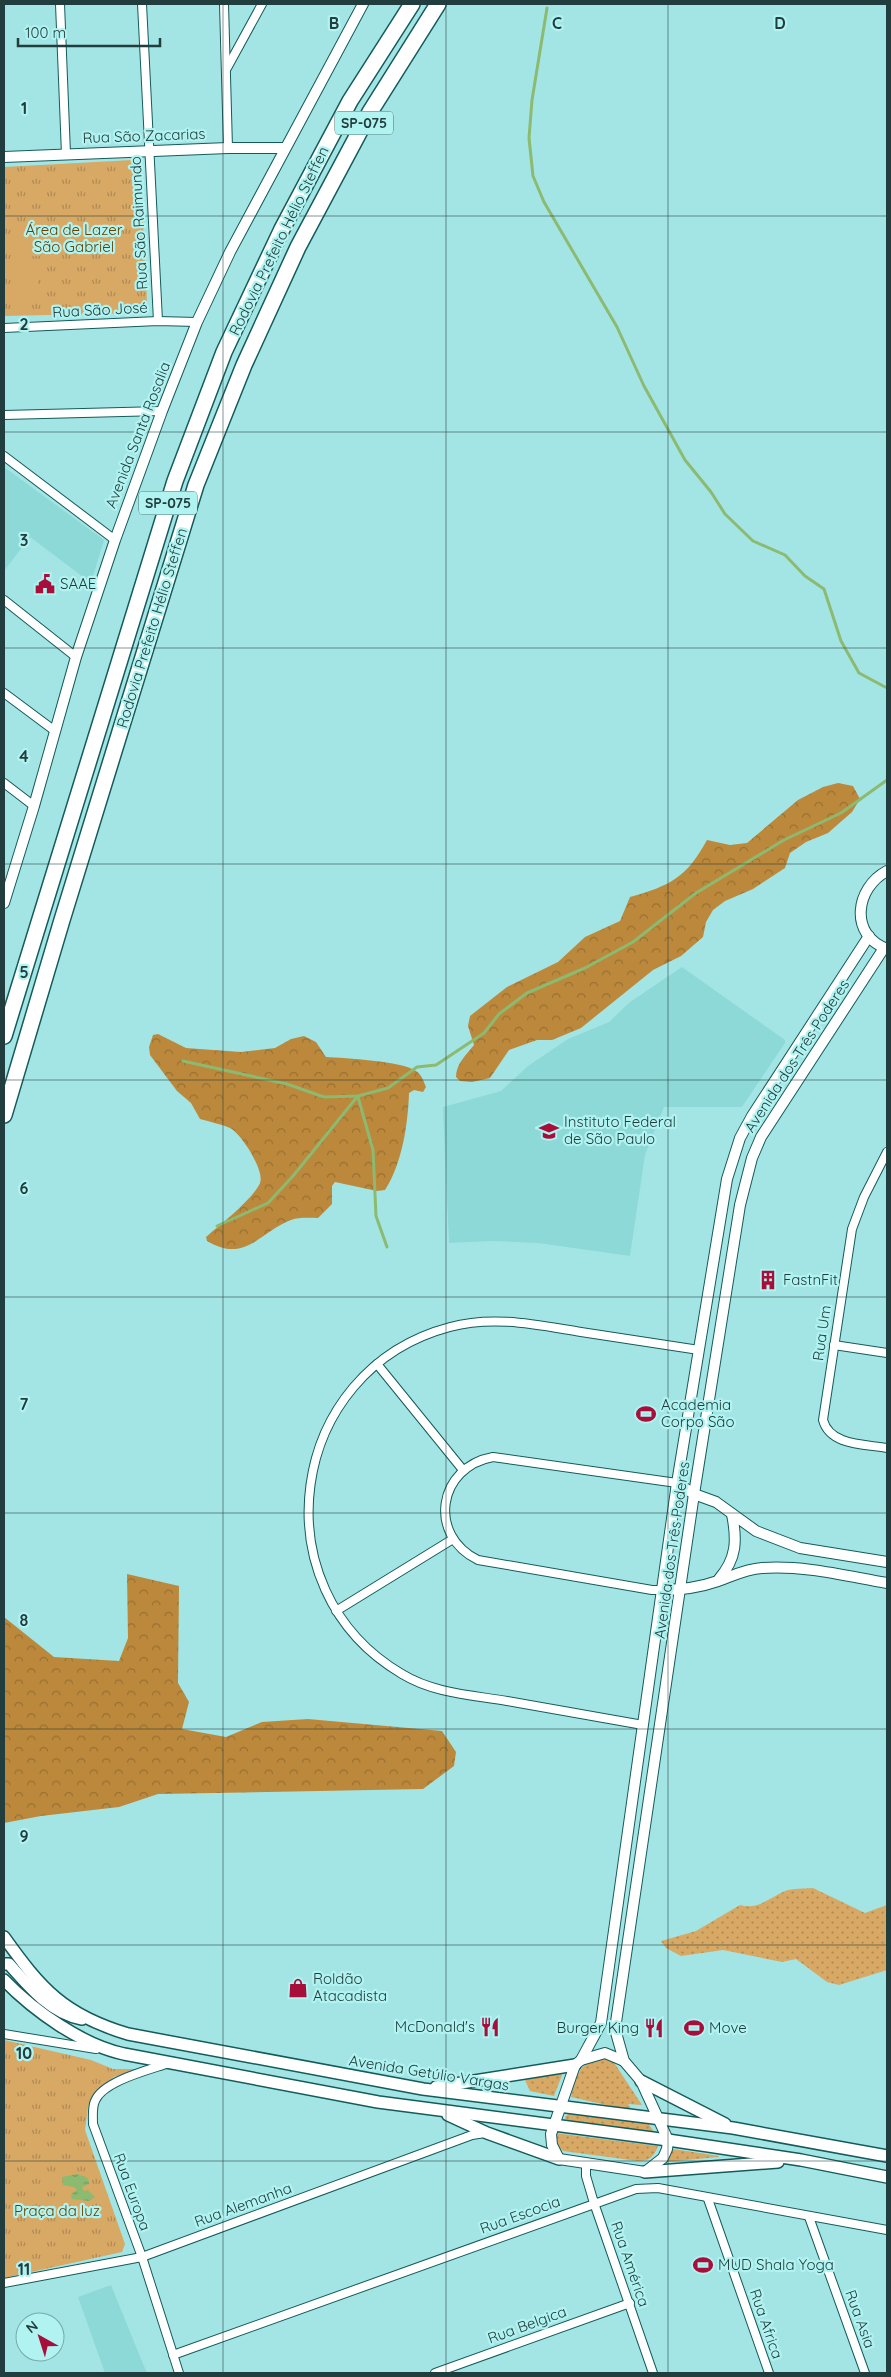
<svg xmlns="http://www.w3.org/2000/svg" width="891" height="2377" viewBox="0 0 891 2377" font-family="Quicksand,sans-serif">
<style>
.built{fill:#8dd9d8}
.grass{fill:url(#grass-dots)}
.forest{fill:url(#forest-crowns)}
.park{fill:url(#park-tufts)}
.pitch{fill:#d8a865}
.water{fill:url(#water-ripples)}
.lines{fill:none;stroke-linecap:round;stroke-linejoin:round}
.stream{stroke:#8cba70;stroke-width:3}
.minor-casing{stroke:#145b5b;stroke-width:10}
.tertiary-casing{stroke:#145b5b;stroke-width:12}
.secondary-casing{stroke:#145b5b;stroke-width:14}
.motorway-casing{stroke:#145b5b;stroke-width:18}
.minor{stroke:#fff;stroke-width:8}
.tertiary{stroke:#fff;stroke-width:10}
.secondary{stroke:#fff;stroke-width:11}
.motorway{stroke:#fff;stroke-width:15}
.grid{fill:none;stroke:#223d3d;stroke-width:1;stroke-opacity:0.55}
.labels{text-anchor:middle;stroke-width:4.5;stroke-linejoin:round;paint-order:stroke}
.shield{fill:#b0f3f1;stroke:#4d7473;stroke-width:1}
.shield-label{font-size:14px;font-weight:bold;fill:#223d3d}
.street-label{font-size:15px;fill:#223d3d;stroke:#b0f3f1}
.park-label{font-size:15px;fill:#624000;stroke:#b0f3f1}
.poi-label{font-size:15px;fill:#223d3d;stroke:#b0f3f1;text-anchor:start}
.grid-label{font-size:16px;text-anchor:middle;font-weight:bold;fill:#223d3d;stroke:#b0f3f1;stroke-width:4.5;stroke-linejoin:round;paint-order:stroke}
</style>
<defs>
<pattern id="grass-dots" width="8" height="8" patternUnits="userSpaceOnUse" patternTransform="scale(1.25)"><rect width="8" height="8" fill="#d8a865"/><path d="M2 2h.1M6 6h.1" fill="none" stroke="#af8a54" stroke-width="1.8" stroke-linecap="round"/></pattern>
<pattern id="forest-crowns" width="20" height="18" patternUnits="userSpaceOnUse" patternTransform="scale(1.25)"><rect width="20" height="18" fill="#bc883b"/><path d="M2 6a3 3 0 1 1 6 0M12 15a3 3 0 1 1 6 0" fill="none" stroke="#987033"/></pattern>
<pattern id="park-tufts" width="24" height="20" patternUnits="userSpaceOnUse" patternTransform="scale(1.25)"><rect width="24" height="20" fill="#d8a865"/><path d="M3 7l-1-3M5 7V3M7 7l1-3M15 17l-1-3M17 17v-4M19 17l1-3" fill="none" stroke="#af8a54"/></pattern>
<pattern id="water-ripples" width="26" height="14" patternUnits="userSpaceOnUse" patternTransform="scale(1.25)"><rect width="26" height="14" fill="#8cba70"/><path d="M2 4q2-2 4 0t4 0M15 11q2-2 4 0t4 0" fill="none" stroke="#72985d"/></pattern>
</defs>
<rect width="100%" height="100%" fill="#a3e5e4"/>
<g class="built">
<path d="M4 467 104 540 91 583 30 537 4 571Z"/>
<path d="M682 967 785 1040V1043L742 1107H664L645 1155 630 1256 538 1243 492 1241 449 1243 443 1107 501 1091 528 1066 568 1039 609 1022 630 1002Z"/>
<path d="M111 2285 141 2359 147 2373H105L78 2297Z"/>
</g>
<g class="grass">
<path d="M813 1888 865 1913 887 1905V1970L839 1985 827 1982 796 1959 782 1962 723 1950 681 1956 666 1948 661 1941 696 1931 740 1905C758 1910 769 1898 785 1891 793 1888 804 1889 813 1888Z"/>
<path d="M598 2058 613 2061 642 2105 628 2104 633 2111 571 2097C576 2078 578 2064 598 2058Z"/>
<path d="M559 2072 562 2075 554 2096 530 2091 524 2078Z"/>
<path d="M570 2113 642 2121 648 2123 654 2132 566 2121 565 2117Z"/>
<path d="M555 2133 658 2146C654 2157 649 2161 638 2161L563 2151 558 2146Z"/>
<path d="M673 2149 719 2156 718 2157 665 2162Z"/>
</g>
<g class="forest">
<path d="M838 783 853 786 860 799 852 812 828 833 806 842 790 853 785 868 753 889 725 901 713 910 706 922 703 937 681 956 653 970 581 1028 552 1040H537L509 1050 490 1078 472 1082 460 1081 456 1077C456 1064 466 1055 474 1045L468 1026 470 1016 507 987 558 962 585 937 620 921 630 897C670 886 687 877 707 840L730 845 747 843 798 800 823 787Z"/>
<path d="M158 1034 186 1048 241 1052 275 1048 291 1039 304 1036 316 1042 326 1057C345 1058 402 1061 416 1071 422 1075 423 1080 426 1087L423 1092 414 1090 409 1093C408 1124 402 1164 385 1190L377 1191 335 1182 332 1186V1204L318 1218C310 1218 299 1217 291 1220 259 1232 246 1264 207 1241L206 1237C220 1225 253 1199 260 1183 265 1171 241 1133 230 1128 221 1124 210 1122 200 1119L191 1103 177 1091 150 1055 149 1047 153 1035Z"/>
<path d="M127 1574 179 1586 178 1683 189 1702 182 1729 226 1737 262 1722 308 1719 442 1731 456 1752 454 1766 423 1789 158 1794 119 1807 41 1816 4 1823V1617L54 1657 119 1661 128 1638Z"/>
</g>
<g class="park">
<path d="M132 160 139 165 141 177 147 301 143 309 137 313 4 316V167Z"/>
<path d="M4 2040 91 2060 113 2069H138L114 2077 94 2094 88 2107 85 2130 125 2244 122 2252 4 2278Z"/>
</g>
<g class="pitch">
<path d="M12 235H40V256L12 257Z"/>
<path d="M15 261H37L38 303H16Z"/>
</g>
<path class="water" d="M78 2174C83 2177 90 2176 89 2184L82 2187 84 2191 88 2190 95 2197 89 2201 72 2199 71 2194 77 2190 74 2187 63 2185 62 2177Z"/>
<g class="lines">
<g class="stream">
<path d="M547 8 532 100 529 138 533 176 544 202 617 327 644 386 685 460 711 492 725 514 753 541 785 555 805 576 824 589 841 641 859 673 887 688"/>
<path d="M183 1061 287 1084 324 1097 358 1096 388 1088 417 1067 436 1065 484 1033 499 1014 527 993 585 968 633 942 696 893 784 840 841 813 887 780"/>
<path d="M358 1097 373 1150 376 1216 387 1247"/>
<path d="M217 1226 268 1203 293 1176 357 1097"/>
</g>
<defs>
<g id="minor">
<path d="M60 4 66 154"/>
<path d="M142 4 158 321"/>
<path d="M224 4 228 148"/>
<path d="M227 68 262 4"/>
<path d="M4 328 158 321 197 322"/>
<path d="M4 415 162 411"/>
<path d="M4 456 115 540"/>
<path d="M4 600 76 657"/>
<path d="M4 693 55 731"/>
<path d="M4 783 34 806"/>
<path d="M887 1152 864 1197 852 1229 823 1420C830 1446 865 1444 887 1448"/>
<path d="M834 1345 887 1353"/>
<path d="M377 1364 463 1470"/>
<path d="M661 1590H652L478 1560C427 1535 438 1467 493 1457L677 1483"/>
<path d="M336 1611 453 1539"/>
<path d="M643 1725C597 1717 552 1709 507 1701 471 1695 433 1693 402 1674 257 1589 287 1370 450 1327 494 1315 537 1325 581 1332 621 1338 660 1344 699 1350"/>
<path d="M4 2034 96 2049"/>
<path d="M169 2063C149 2070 103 2081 95 2101 92 2107 93 2117 93 2124L142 2257 179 2373"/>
<path d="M586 2164V2176L594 2203 653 2373"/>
<path d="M708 2199 769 2373"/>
<path d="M809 2217 865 2373"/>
<path d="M4 2283 142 2257 472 2135 485 2133"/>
<path d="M173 2355 636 2189 658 2188 887 2230"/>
<path d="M435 2373 630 2303"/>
</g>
<g id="tertiary">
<path d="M4 157 228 148H285"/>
<path d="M887 871C855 888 849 935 887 949"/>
<path d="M4 903 34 806 76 657 115 540 162 411 197 322 230 252 363 4"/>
<path d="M869 936 752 1116 740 1138 727 1179 677 1483 601 2023 581 2060 575 2065 551 2134 552 2145 559 2159 645 2172 663 2158 667 2149 668 2140 641 2081 624 2061 615 2029 694 1494 740 1205 752 1158 761 1137 884 948"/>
<path d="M677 1483 694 1494 716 1502 756 1531 800 1548 887 1562"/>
<path d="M719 1579C737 1558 737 1540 732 1514"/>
<path d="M661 1590C680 1590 701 1587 718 1581 732 1576 746 1569 762 1568 804 1565 846 1576 887 1583"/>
<path d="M581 2060 605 2053 624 2061"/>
</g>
<g id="secondary">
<path d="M4 1937C41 1989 64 2015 128 2034L423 2089 733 2128 887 2156"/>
<path d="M4 1964H9C29 1987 52 2014 82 2019"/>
<path d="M4 1980C34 2011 82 2045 124 2054L378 2102 668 2140 801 2160 887 2177"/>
<path d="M641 2081 725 2124"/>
<path d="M436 2087 575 2065"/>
<path d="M448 2115 487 2133 559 2159"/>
<path d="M645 2172 778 2162"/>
</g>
<g id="motorway">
<path d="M4 1036 175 481 224 352 282 229 350 101 412 4"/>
<path d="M4 1115 62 920 196 485 244 365 298 247 370 112 438 4"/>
</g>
</defs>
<use href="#minor" class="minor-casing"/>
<use href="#tertiary" class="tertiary-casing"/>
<use href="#secondary" class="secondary-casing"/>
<use href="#motorway" class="motorway-casing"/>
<use href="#minor" class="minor"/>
<use href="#tertiary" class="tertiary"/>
<use href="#secondary" class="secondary"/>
<use href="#motorway" class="motorway"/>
</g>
<path class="grid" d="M223 4V2373M446 4V2373M668 4V2373M4 216H887M4 432H887M4 648H887M4 864H887M4 1080H887M4 1297H887M4 1513H887M4 1729H887M4 1945H887M4 2161H887"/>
<defs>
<symbol id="civic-bare" viewBox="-9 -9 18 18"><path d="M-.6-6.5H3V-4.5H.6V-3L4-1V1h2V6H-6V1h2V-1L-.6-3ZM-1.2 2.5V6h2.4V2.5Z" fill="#a70f3a" stroke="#b0f3f1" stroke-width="2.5" paint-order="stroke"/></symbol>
<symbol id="university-bare" viewBox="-9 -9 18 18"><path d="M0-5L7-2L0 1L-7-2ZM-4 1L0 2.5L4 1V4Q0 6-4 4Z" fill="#a70f3a" stroke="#b0f3f1" stroke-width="2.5" paint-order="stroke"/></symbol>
<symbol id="building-bare" viewBox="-9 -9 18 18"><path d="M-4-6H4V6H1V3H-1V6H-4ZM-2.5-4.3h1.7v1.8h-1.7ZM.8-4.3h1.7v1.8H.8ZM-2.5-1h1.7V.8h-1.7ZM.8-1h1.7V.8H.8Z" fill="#a70f3a" stroke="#b0f3f1" stroke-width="2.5" paint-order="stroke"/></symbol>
<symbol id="stadium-bare" viewBox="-9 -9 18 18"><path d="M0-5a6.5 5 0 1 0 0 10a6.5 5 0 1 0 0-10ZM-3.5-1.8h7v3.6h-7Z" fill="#a70f3a" stroke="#b0f3f1" stroke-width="2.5" paint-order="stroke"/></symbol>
<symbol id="shop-bare" viewBox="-9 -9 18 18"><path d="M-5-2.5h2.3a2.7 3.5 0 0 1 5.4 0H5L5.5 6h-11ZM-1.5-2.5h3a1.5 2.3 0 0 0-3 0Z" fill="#a70f3a" stroke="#b0f3f1" stroke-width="2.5" paint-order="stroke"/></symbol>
<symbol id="restaurant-bare" viewBox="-9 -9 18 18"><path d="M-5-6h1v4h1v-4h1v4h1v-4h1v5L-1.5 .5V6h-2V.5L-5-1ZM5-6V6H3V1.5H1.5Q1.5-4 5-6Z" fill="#a70f3a" stroke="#b0f3f1" stroke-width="2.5" paint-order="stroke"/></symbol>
</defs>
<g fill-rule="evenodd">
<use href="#civic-bare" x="31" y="570" width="28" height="28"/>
<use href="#university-bare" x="535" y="1117" width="28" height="28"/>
<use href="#building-bare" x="754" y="1266" width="28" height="28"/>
<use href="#stadium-bare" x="632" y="1400" width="28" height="28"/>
<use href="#shop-bare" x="284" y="1974" width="28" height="28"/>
<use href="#restaurant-bare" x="476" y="2013" width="28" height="28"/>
<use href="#restaurant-bare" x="640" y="2014" width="28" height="28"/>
<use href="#stadium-bare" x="680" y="2014" width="28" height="28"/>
<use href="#stadium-bare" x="689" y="2251" width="28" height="28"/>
</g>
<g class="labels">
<g class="shield">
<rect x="335" y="111.5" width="58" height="23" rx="4"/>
<rect x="139" y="491.5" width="58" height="23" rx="4"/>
</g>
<g class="shield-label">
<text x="364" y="128">SP-075</text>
<text x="168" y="508">SP-075</text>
</g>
<g class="street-label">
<text transform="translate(144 136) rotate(-2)" y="5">Rua São Zacarias</text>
<text transform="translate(139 223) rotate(-93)" y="5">Rua São Raimundo</text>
<text transform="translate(279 241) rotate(-64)" y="5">Rodovia Prefeito Hélio Steffen</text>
<text transform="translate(100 310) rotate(-3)" y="5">Rua São José</text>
<text transform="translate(138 435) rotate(-69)" y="5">Avenida Santa Rosalia</text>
<text transform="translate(152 628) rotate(-73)" y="5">Rodovia Prefeito Hélio Steffen</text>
<text transform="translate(797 1056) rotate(-57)" y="5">Avenida dos Três Poderes</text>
<text transform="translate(822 1333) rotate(-82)" y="5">Rua Um</text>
<text transform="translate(672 1550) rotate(-82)" y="5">Avenida dos Três Poderes</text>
<text transform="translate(429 2073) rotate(9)" y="5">Avenida Getúlio Vargas</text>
<text transform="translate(132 2192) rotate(70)" y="5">Rua Europa</text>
<text transform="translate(243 2205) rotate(-20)" y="5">Rua Alemanha</text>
<text transform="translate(520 2215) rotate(-20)" y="5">Rua Escocia</text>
<text transform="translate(630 2264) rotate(71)" y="5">Rua América</text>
<text transform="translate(860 2319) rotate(70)" y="5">Rua Asia</text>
<text transform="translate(766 2324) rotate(71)" y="5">Rua Africa</text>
<text transform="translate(527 2325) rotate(-20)" y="5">Rua Belgica</text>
</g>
<g class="park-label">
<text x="74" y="235">Área de Lazer<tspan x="74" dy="17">São Gabriel</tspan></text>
<text x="57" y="2216">Praça da luz</text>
</g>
<g class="poi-label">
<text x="60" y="589">SAAE</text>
<text x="564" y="1127">Instituto Federal<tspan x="564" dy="17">de São Paulo</tspan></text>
<text x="783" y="1285">FastnFit</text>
<text x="661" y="1410">Academia<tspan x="661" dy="17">Corpo São</tspan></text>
<text x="313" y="1984">Roldão<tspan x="313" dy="17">Atacadista</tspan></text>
<text x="475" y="2032" text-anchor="end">McDonald's</text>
<text x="639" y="2033" text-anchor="end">Burger King</text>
<text x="709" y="2033">Move</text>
<text x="718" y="2270">MUD Shala Yoga</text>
</g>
</g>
<g class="grid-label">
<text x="334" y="29">B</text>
<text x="557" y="29">C</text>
<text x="780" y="29">D</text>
<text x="24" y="114">1</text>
<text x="24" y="330">2</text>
<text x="24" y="546">3</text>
<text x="24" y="762">4</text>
<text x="24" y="978">5</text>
<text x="24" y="1194">6</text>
<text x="24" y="1410">7</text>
<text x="24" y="1626">8</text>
<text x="24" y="1842">9</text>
<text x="24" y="2059">10</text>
<text x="24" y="2275">11</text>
</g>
<rect width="891" height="2377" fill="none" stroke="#223d3d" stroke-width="10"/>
<g transform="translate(40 2337) rotate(321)"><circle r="24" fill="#b0f3f1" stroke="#77aaa9"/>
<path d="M0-4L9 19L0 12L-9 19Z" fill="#a70f3a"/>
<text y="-8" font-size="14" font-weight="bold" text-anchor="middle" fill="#223d3d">N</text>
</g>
<path d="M18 38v8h142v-8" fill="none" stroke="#223d3d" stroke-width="2.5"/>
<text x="25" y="38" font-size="15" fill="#223d3d" stroke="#b0f3f1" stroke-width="4" paint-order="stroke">100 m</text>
</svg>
